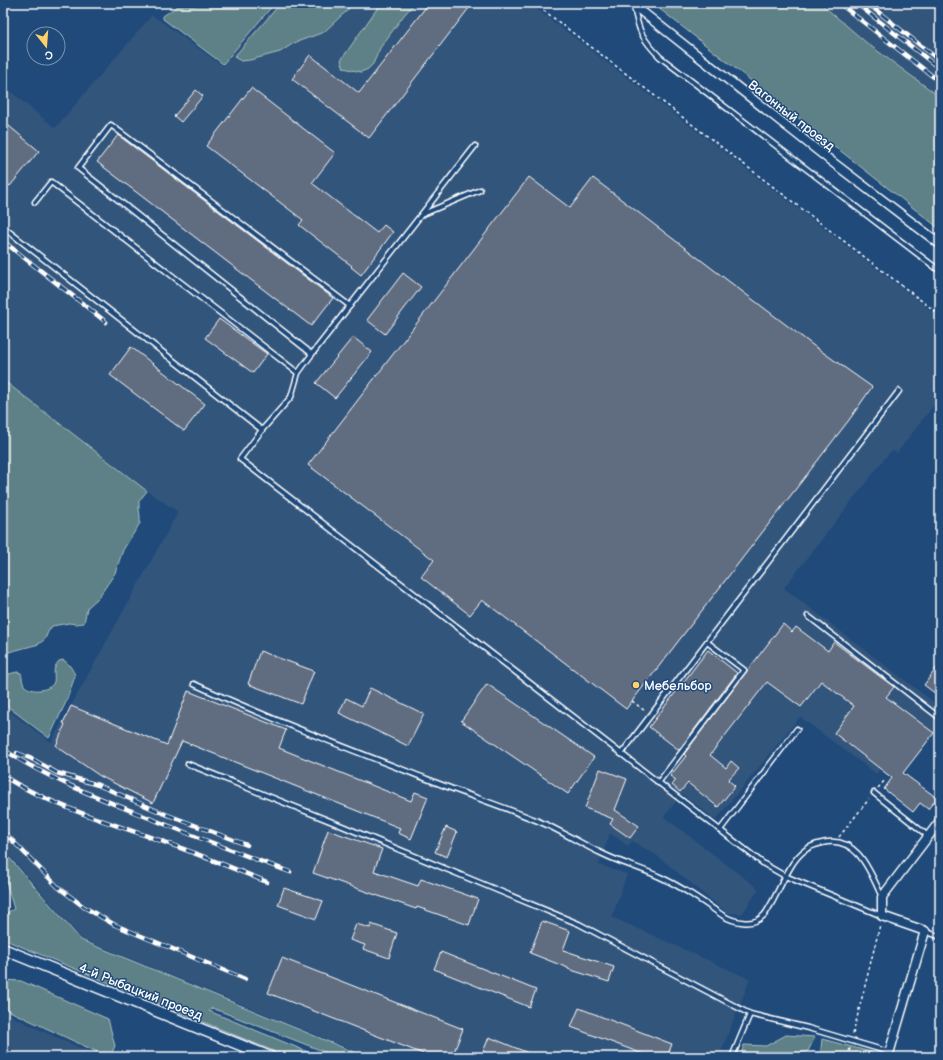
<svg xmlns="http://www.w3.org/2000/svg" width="943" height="1060" viewBox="0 0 943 1060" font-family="'Balsamiq Sans',sans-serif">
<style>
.built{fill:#32547c}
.green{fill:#5d8186;stroke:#aec0c2}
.building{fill:#606d80;stroke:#fff}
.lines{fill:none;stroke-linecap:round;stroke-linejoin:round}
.service-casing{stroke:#fff;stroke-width:7}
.minor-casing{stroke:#fff;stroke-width:11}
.tertiary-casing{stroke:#fff;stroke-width:13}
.path{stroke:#fff;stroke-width:1.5;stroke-dasharray:3 3;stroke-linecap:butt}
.service{stroke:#1f4a7a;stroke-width:4}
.minor{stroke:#1f4a7a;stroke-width:8}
.tertiary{stroke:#1f4a7a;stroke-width:10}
.rail-casing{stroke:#fff;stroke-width:4.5}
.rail{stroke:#1f4a7a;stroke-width:3;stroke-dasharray:9;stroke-linecap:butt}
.poi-dot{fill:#ffd166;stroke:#1f4a7a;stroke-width:1.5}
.labels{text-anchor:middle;stroke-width:3;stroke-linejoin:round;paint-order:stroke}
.street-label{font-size:13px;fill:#fff;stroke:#1f4a7a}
.poi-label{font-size:13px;fill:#fff;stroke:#1f4a7a;text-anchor:start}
</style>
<rect width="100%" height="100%" fill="#1f4a7a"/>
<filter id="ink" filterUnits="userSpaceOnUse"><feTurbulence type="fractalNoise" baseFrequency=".025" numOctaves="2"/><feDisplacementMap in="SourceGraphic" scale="8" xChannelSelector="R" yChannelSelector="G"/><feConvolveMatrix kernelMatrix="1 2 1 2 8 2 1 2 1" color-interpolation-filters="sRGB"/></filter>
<g filter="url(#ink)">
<g class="built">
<path d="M278 3H529L940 317V397L897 453 894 451 890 452 784 588 940 707V725L897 781 880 769 876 774 800 717 716 820 682 794 664 817 759 889 742 914 727 913 656 855 632 841 628 846 610 833 599 865 627 874 612 917 750 979 719 1057H370L82 939 3 848V707L51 742 178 512 147 491 3 380V85L55 128 152 15 223 66Z"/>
<path d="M820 3H940V97L868 44Z"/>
<path d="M3 1012 40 1030 100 1057H3Z"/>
</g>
<g class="green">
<path d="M200 3H275L223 64 163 19V16L178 6H194Z"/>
<path d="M281 3H350L348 10 341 16 324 32 294 43 280 52 250 60 241 61 234 57Z"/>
<path d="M381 3H415L404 15 380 48 373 64 368 69 361 72 344 68 341 60Z"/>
<path d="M652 3H820L868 44 940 97V229Z"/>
<path d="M3 380 147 491 139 501V509L140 516V523L123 550 115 573 111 579 98 598 87 608 84 623 76 624 69 623 52 626 48 632 45 639 39 644 9 652 3 659Z"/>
<path d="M63 660C68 662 74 671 75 676L66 702 49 738 3 703V684L6 681 9 674 17 672 21 673C22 676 22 682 24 685 30 693 48 691 53 684 57 677 50 671 59 661Z"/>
<path d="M7 855 81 940 366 1057H338L212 1008 209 1011 320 1057H288L3 939V915L14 909 4 875 3 858Z"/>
<path d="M3 980 21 981 108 1019 115 1046 110 1057H108L3 1008Z"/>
<path d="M786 1035 815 1037 808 1051 787 1057H740L744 1045 766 1046Z"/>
<path d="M822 1039 871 1052 873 1057H820Z"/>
</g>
<g class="building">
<path d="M429 3H463L469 8 369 138 292 79 310 55 359 93Z"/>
<path d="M251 88 335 153 312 183 377 233 384 225 393 232 361 275 351 267 352 266 299 225 303 220 206 146Z"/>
<path d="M196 90 203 96 181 122 174 116Z"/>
<path d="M3 121 39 151 10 186 3 180Z"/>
<path d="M118 135 333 298 311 326 97 162Z"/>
<path d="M529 177 570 208 593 178 814 346 872 387 849 420 626 709 482 600 470 615 421 577 434 560 308 465Z"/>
<path d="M403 273 421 287 385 334 367 320Z"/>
<path d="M219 319 267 354 253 373 205 338Z"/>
<path d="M353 337 372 352 335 398 316 383Z"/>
<path d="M131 347 205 404 184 431 110 375Z"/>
<path d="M783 624 792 632 796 627 828 651 834 642 894 687 886 697 934 733 903 773 937 798 928 809 920 803 913 812 884 789 892 778 834 733 854 706 821 681 801 707 767 682 710 755 726 768 731 761 739 768 728 780 735 786 718 807 688 783 680 792 672 785 676 780 670 776 686 756 684 754Z"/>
<path d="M708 650 737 673 679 750 649 727Z"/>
<path d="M260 651 314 671 301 704 248 684Z"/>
<path d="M940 663V697L924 685Z"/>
<path d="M487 684 594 757 568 794 461 721Z"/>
<path d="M370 688 424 714 408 746 339 713 346 698 362 706Z"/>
<path d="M188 691 286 730 279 748 411 801 415 792 428 797 411 839 398 833 400 828 182 741 153 803 100 776 56 746 65 724 63 723 71 706 167 745Z"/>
<path d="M600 769 627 779 615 810 639 826 630 838 610 824 613 819 585 808Z"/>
<path d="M446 827 457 832 447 857 435 852Z"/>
<path d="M328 830 382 849 374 871 418 886 421 879 478 899 469 925 417 907 416 909 313 873Z"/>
<path d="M284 888 323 901 316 919 278 905Z"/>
<path d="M542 921 570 931 563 950 614 967 609 982 568 969V968L530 953Z"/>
<path d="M356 924 370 928 371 924 397 933 389 958 363 949 365 945 350 940Z"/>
<path d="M441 952 536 990 529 1007 434 969Z"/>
<path d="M282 958 463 1029 452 1057H431L268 993Z"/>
<path d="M579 1008 672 1044 667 1057H651L571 1027Z"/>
<path d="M489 1037 538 1057H481Z"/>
</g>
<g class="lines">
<defs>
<g id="service">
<path d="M634 6C638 30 642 39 660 57L940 271"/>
<path d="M475 146 312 354 298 373 291 397 262 430 240 459 764 864 785 876 882 916"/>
<path d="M35 202 51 182 298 373"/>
<path d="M423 214 480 190"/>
<path d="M3 227 262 430"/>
<path d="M312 354 78 168 111 125 350 306"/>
<path d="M808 616 940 718"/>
<path d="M194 684C270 719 349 749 427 779 464 794 502 806 538 821 560 830 581 844 603 854 621 863 641 868 660 877 682 887 702 901 722 915 733 922 753 927 763 916 766 914 768 909 770 906 778 892 784 877 793 863 801 852 808 846 822 843 857 834 870 871 882 897"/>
<path d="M621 754 899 391"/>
<path d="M188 764 335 823 579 924 750 1014 808 1028 889 1052"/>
<path d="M658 783 744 670 707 642"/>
<path d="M874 793 928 836"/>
<path d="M720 830 797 729"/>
<path d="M925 931 940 937"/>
<path d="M732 1057 750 1014"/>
</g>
<g id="minor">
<path d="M631 3 831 161 940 244"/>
<path d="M888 1057 925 931 882 916V897L940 821"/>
</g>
<path id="tertiary" d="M3 949 270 1057"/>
</defs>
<use href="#service" class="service-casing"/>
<use href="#minor" class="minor-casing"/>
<use href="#tertiary" class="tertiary-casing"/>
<g class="path">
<path d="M534 3 940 315"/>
<path d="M632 701 645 711"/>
<path d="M878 788 886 779"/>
<path d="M839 837 869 799"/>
<path d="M853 1034 880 925"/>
<path d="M848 1057 850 1048"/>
</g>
<use href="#service" class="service"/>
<use href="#minor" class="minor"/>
<use href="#tertiary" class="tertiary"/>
<defs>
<g id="rail">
<path d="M839 3 940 82"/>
<path d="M856 3 940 69"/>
<path d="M867 3 940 61"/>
<path d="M3 241 106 322"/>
<path d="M3 749C43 776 89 794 134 812 186 833 238 853 290 872"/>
<path d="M17 753 32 759 57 773 98 785 160 812 247 845"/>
<path d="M3 776C50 805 104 821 156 839 193 852 230 867 267 882"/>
<path d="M3 831 58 887 84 907 115 925 245 979"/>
</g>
</defs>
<use href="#rail" class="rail-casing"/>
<use href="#rail" class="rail"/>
</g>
</g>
<circle class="poi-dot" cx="636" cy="685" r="4"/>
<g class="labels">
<g class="street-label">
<text transform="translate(792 115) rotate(38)" y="5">Вагонный проезд</text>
<text transform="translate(141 991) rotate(22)" y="5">4-й Рыбацкий проезд</text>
</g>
<g class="poi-label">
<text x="644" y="690">Мебельбор</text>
</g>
</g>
<rect width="943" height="1060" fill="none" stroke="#1f4a7a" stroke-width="16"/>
<rect x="8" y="8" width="927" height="1044" fill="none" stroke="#fff" stroke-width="1.5" filter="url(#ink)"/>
<g transform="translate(46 46) rotate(163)"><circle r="19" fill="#1f4a7a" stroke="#7992af"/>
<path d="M0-3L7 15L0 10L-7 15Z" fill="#ffd166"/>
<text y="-6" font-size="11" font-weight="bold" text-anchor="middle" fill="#ffffff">С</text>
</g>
</svg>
